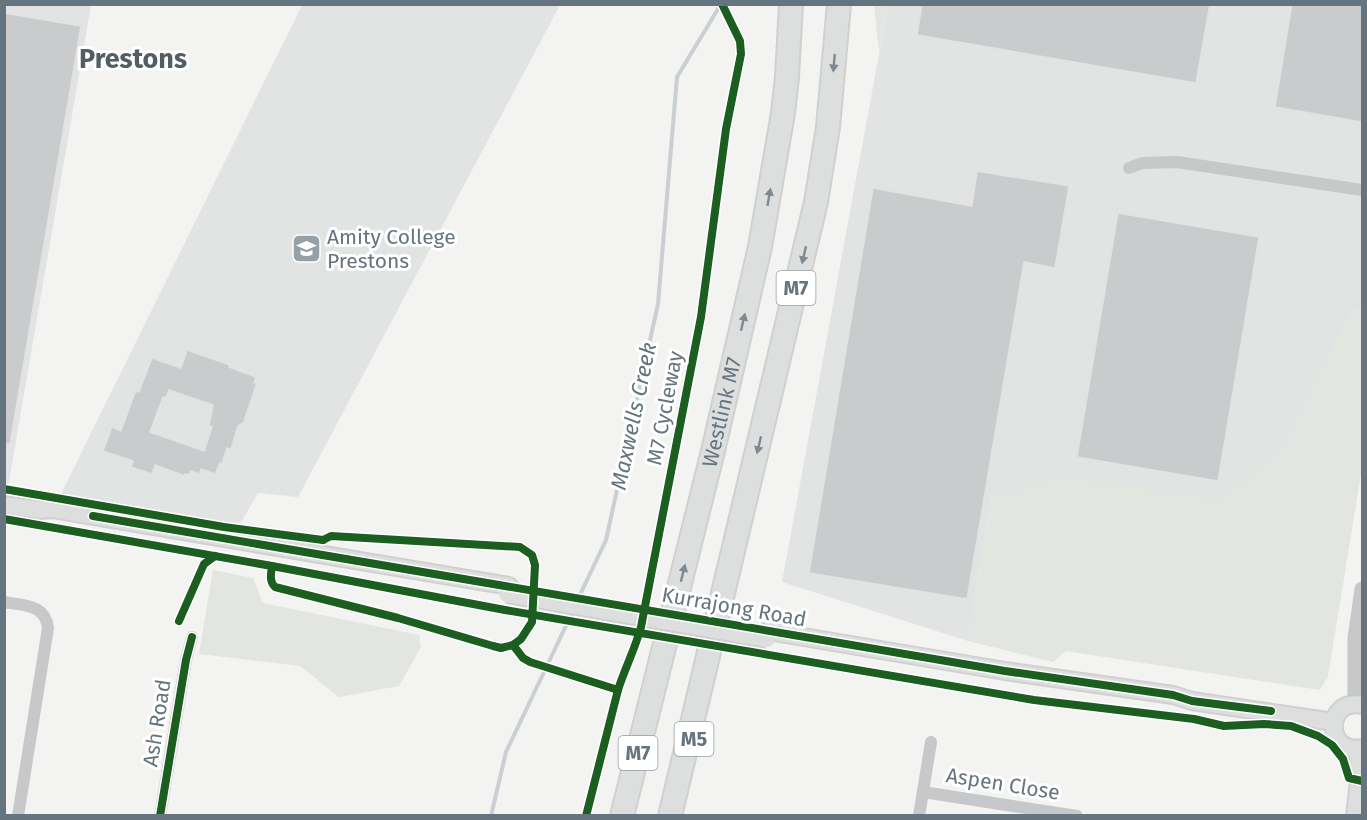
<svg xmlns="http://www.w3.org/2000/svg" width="1367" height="820" viewBox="0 0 1367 820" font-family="'Fira Sans',sans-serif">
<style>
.built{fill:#e2e3e3}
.green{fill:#e2e5e0}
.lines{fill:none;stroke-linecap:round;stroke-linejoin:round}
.stream{stroke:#c9cfd2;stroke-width:4}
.building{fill:#cacbcc;stroke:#e2e2e2;stroke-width:1.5;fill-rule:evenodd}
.secondary-casing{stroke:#d0d0d0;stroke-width:20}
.motorway-casing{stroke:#cfd0d0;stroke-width:26}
.minor{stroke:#c7c8c9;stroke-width:12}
.tertiary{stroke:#c7c8c9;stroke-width:15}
.secondary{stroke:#dddede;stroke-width:16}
.motorway{stroke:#dddede;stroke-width:22}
.secondary-bridge-casing{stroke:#d0d0d0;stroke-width:20;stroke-linecap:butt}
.secondary-bridge{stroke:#dddede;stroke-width:16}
.cycleway-casing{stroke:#fff;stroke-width:11}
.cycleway{stroke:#1b5e20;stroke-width:8}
.oneway{fill:#7e8992}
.labels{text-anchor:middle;stroke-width:6;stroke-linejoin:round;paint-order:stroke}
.shield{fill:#fff;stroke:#949ea5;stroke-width:1.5}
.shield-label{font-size:20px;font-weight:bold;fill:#66747f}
.poi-label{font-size:21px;fill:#66747f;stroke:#fff;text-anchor:start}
.street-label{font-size:21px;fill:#66747f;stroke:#fff}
.water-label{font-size:22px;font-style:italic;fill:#62757c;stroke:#fff}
.district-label{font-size:27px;font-weight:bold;fill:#535d65;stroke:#fff}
</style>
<rect width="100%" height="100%" fill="#f3f3f2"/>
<g class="built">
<path d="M4 5H91L8 487 4 486Z"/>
<path d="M302 5H560L298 497 258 493 239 526 60 496Z"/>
<path d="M888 5H1362V312L1353 310 1288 443 1221 504 992 497 968 641 782 582Z"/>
</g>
<g class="green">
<path d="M874 5H888L879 51Z"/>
<path d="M1353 310 1362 312V468L1328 676 1320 690 1066 651 1053 662 968 641 992 498 1060 476 1224 501 1288 443Z"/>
<path d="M213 570 253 578 263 603 419 635 421 647 399 686 339 697 300 666 199 654Z"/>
</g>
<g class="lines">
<g class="stream">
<path d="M577 601 606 540 658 304 677 77 721 4"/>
<path d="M491 816 506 752 573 611"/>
</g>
</g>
<g class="building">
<path d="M922 4H1210L1196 83 917 35Z"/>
<path d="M1292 4H1362V122L1275 107Z"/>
<path d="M4 13 81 26 10 444H4Z"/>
<path d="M977 171 1069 186 1055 268 1024 262 967 599 809 573 873 188 972 206Z"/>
<path d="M1118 213 1259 237 1218 481 1077 457Z"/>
<path d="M187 350 230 365 229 367 256 377 254 383H257L243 424H241L238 426 231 449 227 448 222 464 220 463 215 474 201 469 199 474 191 471 189 475 185 474V476L155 465 152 474 131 467 133 461 103 451 112 427 121 431 134 395 136 391 139 392 152 358 181 368ZM169 390 213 405 209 426 212 427 204 451 150 432 163 397 166 398Z"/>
</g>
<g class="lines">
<defs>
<g id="secondary">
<path d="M4 505 40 510 52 509 509 586"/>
<path d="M768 631 1005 671 1173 695 1192 701 1334 722"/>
<path d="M1362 705C1325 697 1324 755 1362 748"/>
<path d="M1355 816 1359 781 1358 749"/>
</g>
<g id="motorway">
<path id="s1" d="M622 816 713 451 760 247 783 113 787 77 791 4"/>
<path d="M670 816 816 202 828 127 839 4"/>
</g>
</defs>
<use href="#secondary" class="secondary-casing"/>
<use href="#motorway" class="motorway-casing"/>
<g class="minor">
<path d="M1129 168 1142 163 1177 162 1362 190"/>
<path d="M4 602C25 606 45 604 48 628L18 816"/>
<path d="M923 792 1077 816"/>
<path d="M160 816 186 660 192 637"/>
<path d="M919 816 931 742"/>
</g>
<path class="tertiary" d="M1355 704V638L1362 589"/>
<use href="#secondary" class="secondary"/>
<use href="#motorway" class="motorway"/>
<defs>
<path id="secondary-bridge" d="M507 594 767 639"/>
</defs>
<use href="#secondary-bridge" class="secondary-bridge-casing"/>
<use href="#secondary-bridge" class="secondary-bridge"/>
<defs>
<g id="cycleway">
<path d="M4 489 224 527 323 540"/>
<path d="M93 516 1005 671 1173 695 1192 701 1271 711"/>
<path d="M4 519 272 566 505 610 1034 700 1194 719 1224 726 1264 724 1291 726 1318 736 1332 745 1343 759 1349 778 1362 781"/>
<path d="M272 566C271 574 269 581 275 587L398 618 493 646 501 648 513 645 521 639 532 622 535 565 532 555 520 547 331 536 323 540"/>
<path d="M179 621 204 564 215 556"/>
<path d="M513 645 523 658 530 662 618 690"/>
<path d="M160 816 186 660 192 637"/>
<path d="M586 816 618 690C625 668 635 649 641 627L701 317 726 129 741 54 740 41 722 4"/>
</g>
</defs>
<use href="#cycleway" class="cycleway-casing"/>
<use href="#cycleway" class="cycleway"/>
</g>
<defs><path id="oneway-solid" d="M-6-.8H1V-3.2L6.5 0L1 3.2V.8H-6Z" transform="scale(1.5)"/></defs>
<g class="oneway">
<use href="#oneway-solid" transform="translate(834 63) rotate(95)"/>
<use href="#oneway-solid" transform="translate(769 197) rotate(-80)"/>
<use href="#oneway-solid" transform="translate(804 255) rotate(103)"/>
<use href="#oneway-solid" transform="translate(743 322) rotate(-77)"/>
<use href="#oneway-solid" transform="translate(759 445) rotate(103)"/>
<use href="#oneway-solid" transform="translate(683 573) rotate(-76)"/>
</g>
<defs>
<symbol id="school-square" viewBox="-11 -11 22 22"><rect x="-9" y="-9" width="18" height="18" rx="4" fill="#97a0a7" stroke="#fff"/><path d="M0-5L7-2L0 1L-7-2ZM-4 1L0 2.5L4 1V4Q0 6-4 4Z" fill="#fff"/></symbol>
</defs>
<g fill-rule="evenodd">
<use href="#school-square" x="290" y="232" width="33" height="33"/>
</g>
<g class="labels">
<g class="shield">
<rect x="776.5" y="271" width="39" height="34" rx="4.5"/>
<rect x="674.5" y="722" width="39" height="34" rx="4.5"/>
<rect x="618.5" y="736" width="39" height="34" rx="4.5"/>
</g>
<g class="shield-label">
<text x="796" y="295">M7</text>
<text x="694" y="746">M5</text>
<text x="638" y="760">M7</text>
</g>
<g class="poi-label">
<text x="327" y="244">Amity College<tspan x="327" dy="24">Prestons</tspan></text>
</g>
<g class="street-label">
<text transform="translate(665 408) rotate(-79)" y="7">M7 Cycleway</text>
<text dy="7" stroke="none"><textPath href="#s1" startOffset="416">Westlink M7</textPath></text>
<text transform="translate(734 607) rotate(10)" y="7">Kurrajong Road</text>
<text transform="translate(157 723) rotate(-81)" y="7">Ash Road</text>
<text transform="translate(1003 784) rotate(9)" y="7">Aspen Close</text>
</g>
<g class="water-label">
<text transform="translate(633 416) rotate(-78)" y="8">Maxwells Creek</text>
</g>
<g class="district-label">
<text x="133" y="68">Prestons</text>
</g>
</g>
<rect width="1367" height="820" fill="none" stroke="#66747f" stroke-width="12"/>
</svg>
